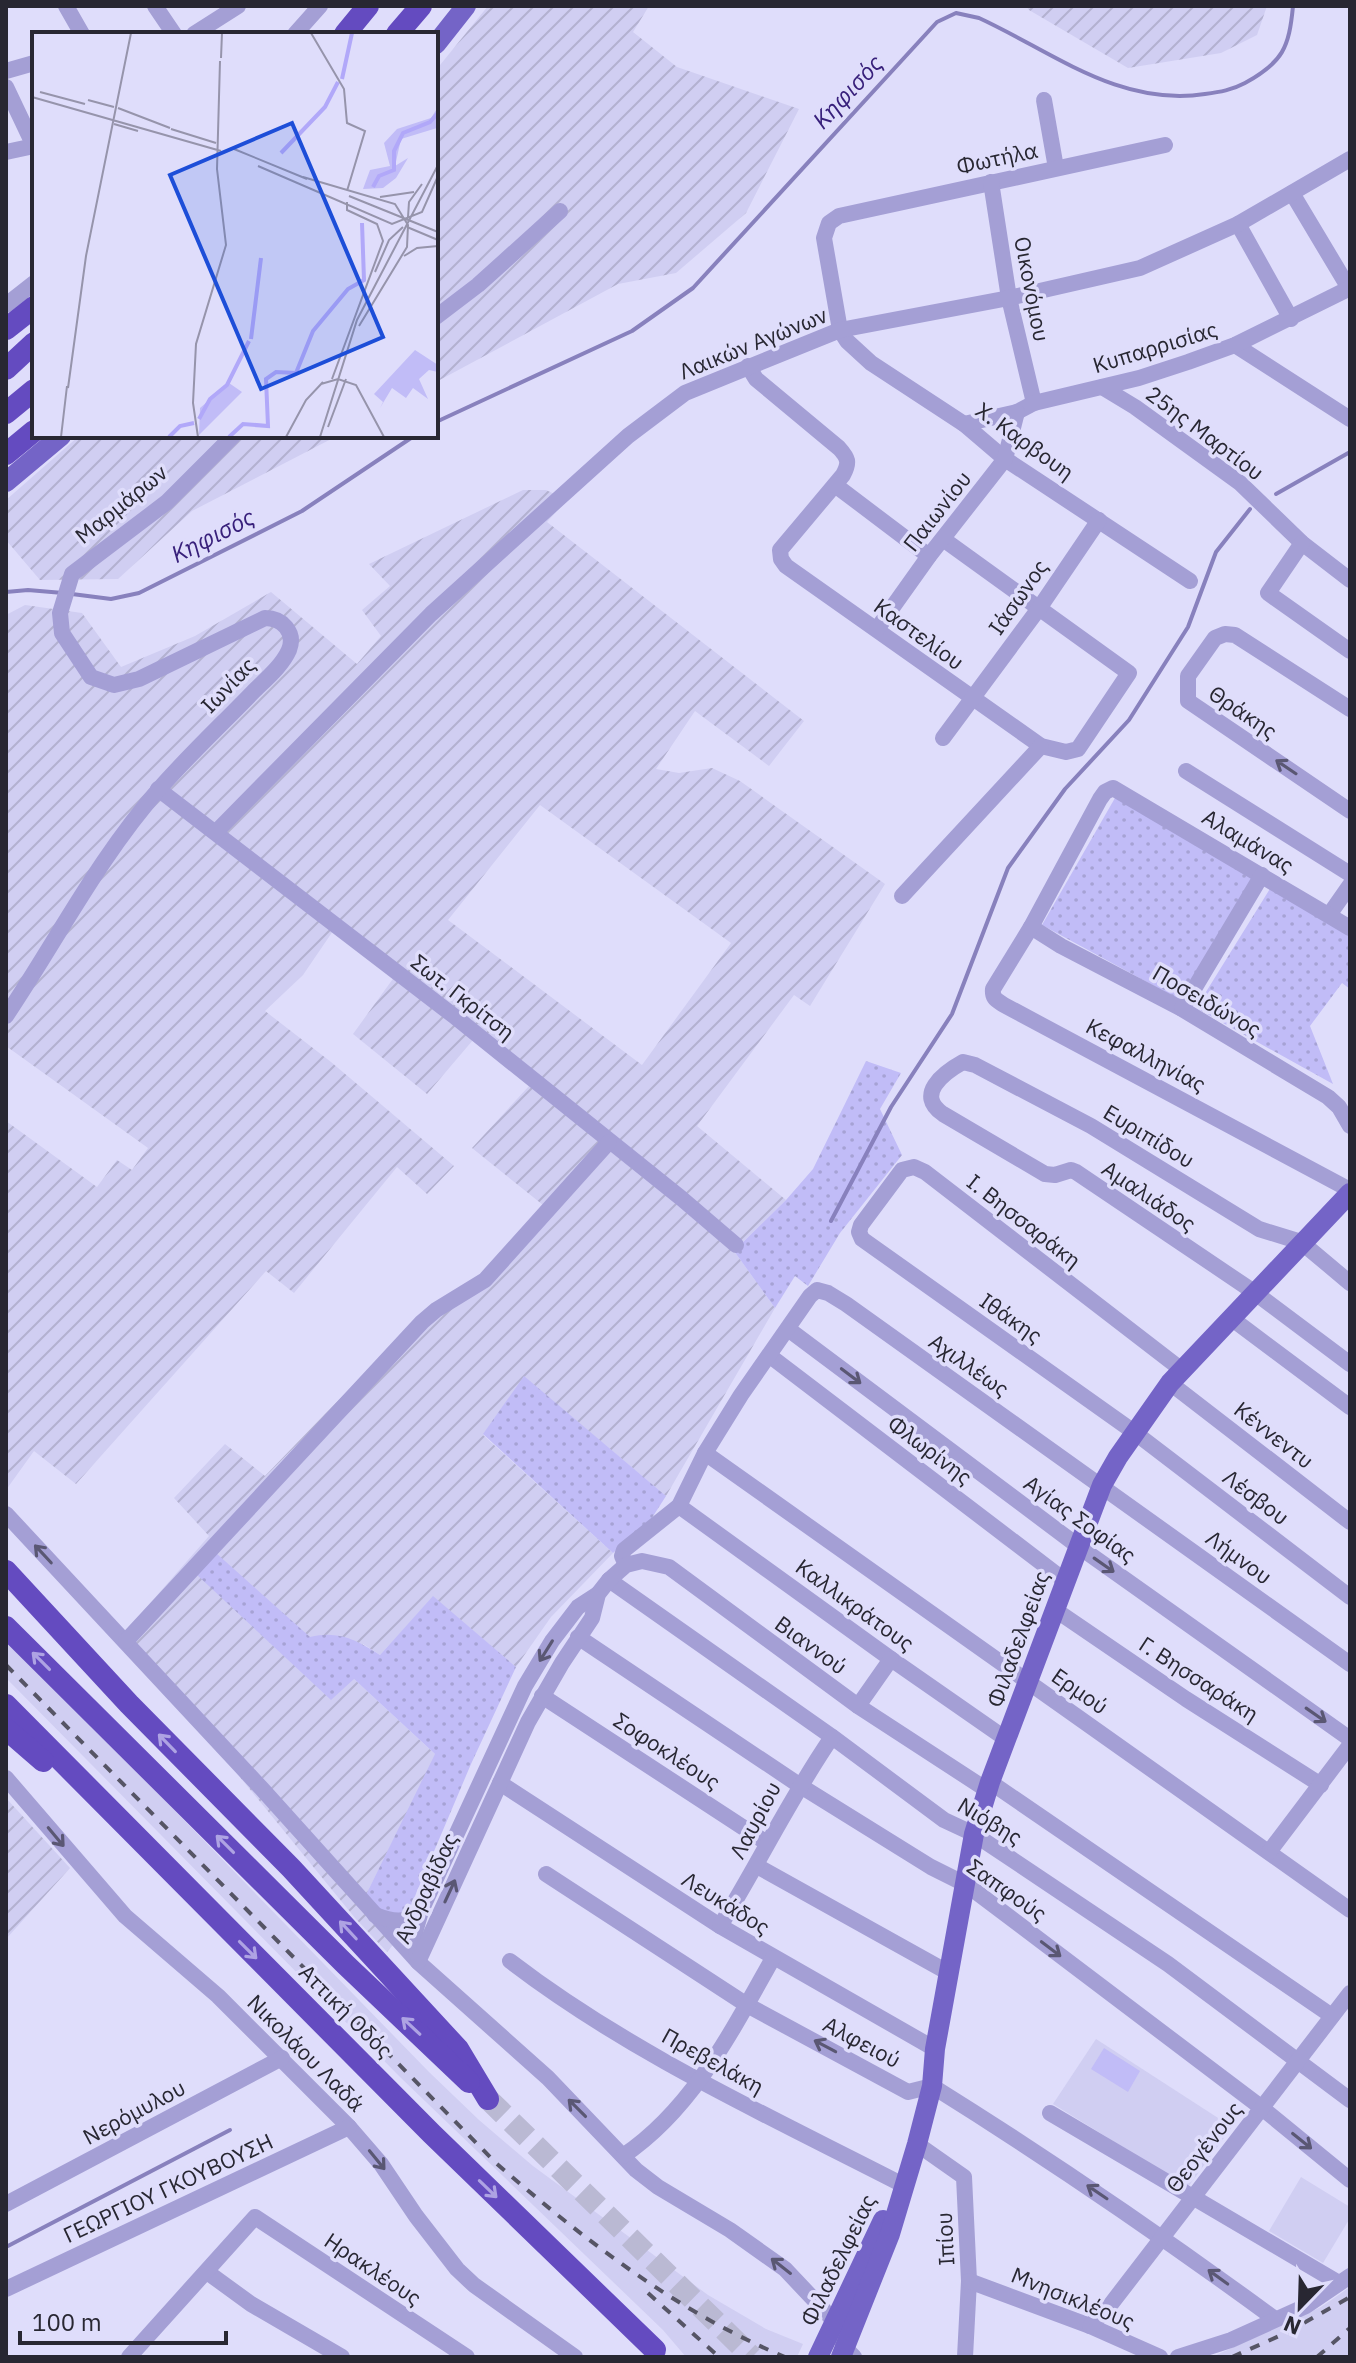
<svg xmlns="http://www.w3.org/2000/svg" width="1356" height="2363" viewBox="0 0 1356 2363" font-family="'IBM Plex Sans',sans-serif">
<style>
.built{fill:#d0cef2}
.industrial{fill:url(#industrial-furrows);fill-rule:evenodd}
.green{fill:url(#green-dots)}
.pitch{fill:#c1bcf7}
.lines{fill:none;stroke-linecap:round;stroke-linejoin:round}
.stream{stroke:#8881bd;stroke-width:4}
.highway-tunnel{stroke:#bab9d3;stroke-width:22;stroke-dasharray:22 11;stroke-linecap:butt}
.minor{stroke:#a49fd5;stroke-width:16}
.major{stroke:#7464c7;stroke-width:20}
.highway{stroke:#644bc0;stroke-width:22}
.rail{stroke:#565565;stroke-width:4;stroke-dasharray:10 10;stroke-linecap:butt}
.oneway{stroke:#5a5773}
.oneway2{stroke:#aea3e3}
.labels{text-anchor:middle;stroke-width:7;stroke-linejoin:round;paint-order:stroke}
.street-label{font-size:22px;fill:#282732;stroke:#dfddfb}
.water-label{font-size:24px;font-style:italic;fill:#38207b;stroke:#dfddfb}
.inset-river{fill:none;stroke:#b1a8f9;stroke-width:4}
.inset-road{fill:none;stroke:#9694ab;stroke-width:2}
.view{fill:#1d4ed8;fill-opacity:0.15;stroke:#1d4ed8;stroke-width:4}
.inset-edge{fill:none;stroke:#282732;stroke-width:4}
</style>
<defs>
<pattern id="industrial-furrows" width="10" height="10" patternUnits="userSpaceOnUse" patternTransform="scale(2)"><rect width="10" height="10" fill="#d0cef2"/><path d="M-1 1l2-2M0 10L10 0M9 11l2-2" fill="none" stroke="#b3b1d0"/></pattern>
<pattern id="green-dots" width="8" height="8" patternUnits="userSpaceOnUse" patternTransform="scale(2)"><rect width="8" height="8" fill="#c1bcf7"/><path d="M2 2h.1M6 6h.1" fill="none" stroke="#a6a2d4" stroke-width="1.8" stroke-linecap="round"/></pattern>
</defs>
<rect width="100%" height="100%" fill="#dfddfb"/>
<g class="built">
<path d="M6 1637 429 2072 479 2120 533 2166 708 2295 766 2329 803 2344 797 2357H686L663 2330 400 2077 6 1678Z"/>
<path d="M1096 2039 1232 2127 1188 2187 1053 2104Z"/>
<path d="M1301 2177 1350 2207V2218L1323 2263 1269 2231Z"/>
<path d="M1350 2287V2357H1212L1321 2307Z"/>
</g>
<g class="industrial">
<path d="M488 6H649L633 32 677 67 799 109 746 213 676 273 618 284 436 382V70Z"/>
<path d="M1026 6H1267L1257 35 1221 53 1128 68 1029 10Z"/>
<path d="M79 436H337L192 511 118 579 40 580 6 540V500Z"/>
<path d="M523 490H546L567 500 547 522 804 721 769 766 695 711 656 769 679 773 712 768 740 781 885 884 810 1006 794 995 697 1126 786 1200 734 1251 775 1308 666 1496 524 1377 483 1435 613 1553 551 1617 516 1667 433 1597 380 1655 363 1644 354 1679 436 1755 362 1903 396 1941 387 1952 355 1918 123 1634 209 1536 174 1498 225 1444 265 1476 410 1326 462 1300 543 1205 472 1148 529 1086 473 1040 427 1094 353 1034 395 976 333 931 303 975 265 1011 331 1062 454 1166 427 1194 397 1167 294 1293 266 1271 76 1484 34 1451 6 1490V1121L97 1187 117 1160 132 1170 148 1148 6 1046V615L25 605 82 613 121 667 195 636 271 592 357 664 381 636 362 610 390 586 369 564ZM540 805 731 943 642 1065 448 920Z"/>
<path d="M6 1798 70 1868 6 1939Z"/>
</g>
<g class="green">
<path d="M1119 791 1256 875 1180 1000 1042 925Z"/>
<path d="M1273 884 1350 932V989L1342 983 1310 1026 1333 1084 1196 1008Z"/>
<path d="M866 1061 901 1073 880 1109 902 1155 840 1233 808 1286 795 1276 775 1308 734 1251 786 1200 813 1169Z"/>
<path d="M524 1376 666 1496 650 1521 613 1553 483 1434Z"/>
<path d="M216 1553 310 1637C338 1630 357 1640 380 1655L433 1596 516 1667 471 1764 396 1941 362 1903 435 1754 354 1679 331 1700 196 1574Z"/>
</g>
<path class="pitch" d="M1104 2048 1140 2071 1128 2092 1091 2069Z"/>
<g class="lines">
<g class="stream">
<path d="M436 422 632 331 693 288 937 22 956 13 979 18C1053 52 1119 107 1205 94 1220 92 1232 90 1245 83 1283 62 1289 48 1293 6"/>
<path d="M1276 494 1350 452"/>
<path d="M6 592 28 590 63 593"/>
<path d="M72 594 111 599 139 593 302 511 414 436"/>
<path d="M831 1221 891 1107 952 1014 1008 868 1065 789 1129 720 1188 627 1216 552 1250 509"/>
<path d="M6 2247 230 2130"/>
</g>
<path class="highway-tunnel" d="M488 2099 752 2357"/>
<g class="minor">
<path d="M66 6 82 34"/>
<path d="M155 6 174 34"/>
<path d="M194 34 238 6"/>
<path d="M295 34 320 6"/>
<path d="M6 71 34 63"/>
<path d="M6 87 34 146 6 152"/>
<path d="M1044 100 1056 168"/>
<path d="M1165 145 839 216 829 223 824 238 840 330 847 341 871 363 964 424 1005 459 1190 581"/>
<path d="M991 182 1009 298 1034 403"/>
<path d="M1292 193 1350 290"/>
<path d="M1238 224 1291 319"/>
<path d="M6 305 34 283"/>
<path d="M436 317 478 285 560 211"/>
<path d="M1235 345 1350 419"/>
<path d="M748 366 756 379 839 448C848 458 850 462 843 475L780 550 781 559 786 566 1041 746 1066 752 1078 749 1129 673 943 539"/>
<path d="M1102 387 1135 407 1240 483 1302 543 1350 580"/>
<path d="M964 424 1017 412 1034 403 1139 378 1188 362 1235 345 1350 288"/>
<path d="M835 485 929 556"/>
<path d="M1302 543 1268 593 1350 651"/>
<path d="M877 629 929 556 1005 459 1017 412"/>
<path d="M1350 709 1235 635 1225 634 1215 638 1188 676V701L1350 811"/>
<path d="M943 738 1040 607 1099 520"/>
<path d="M1186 771 1350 874"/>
<path d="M158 789 454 1016 681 1198 736 1245"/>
<path d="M216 832 431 614 628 436 685 393 840 330 1009 298 1140 268 1238 224 1350 159"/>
<path d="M902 896 1041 746"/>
<path d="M1329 915 1350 885"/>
<path d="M1031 927 1061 946 1182 1009 1328 1097 1339 1107 1350 1126"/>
<path d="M1350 928 1113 788 1105 792 1100 799 1031 927 993 989C992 999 997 1000 1004 1005L1350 1190"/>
<path d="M1182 1009 1262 875"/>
<path d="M6 1016C57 940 99 857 160 788 189 755 222 724 253 692 265 680 282 666 289 650 296 632 282 618 265 618L139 679 114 685 91 677 62 633 60 613 72 574 167 502 233 436"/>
<path d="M1350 1283 1301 1242 1259 1229 1091 1126 975 1065 963 1062C943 1073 915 1095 943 1114L1045 1174 1055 1175 1071 1170 1076 1172 1254 1292 1350 1364"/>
<path d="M1231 1318 1350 1407"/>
<path d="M788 1329 1078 1546 1350 1739"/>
<path d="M770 1356 1064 1580"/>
<path d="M1182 1370 925 1172 914 1167 902 1170 861 1225 859 1232 862 1239 1134 1432 1350 1597"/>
<path d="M1170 1383 1350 1522"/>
<path d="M705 1453 1350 1910"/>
<path d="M679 1506 891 1659 1006 1739"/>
<path d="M6 1514 263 1790 418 1962 548 2078 636 2170 658 2187 730 2230 785 2269 835 2322 845 2348 854 2357"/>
<path d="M626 1565 622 1556 624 1550 679 1506 705 1453 741 1395 810 1296 817 1290 828 1293 846 1304 1350 1664"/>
<path d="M609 1580 831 1736 944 1820 974 1834 1168 1964 1350 2100"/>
<path d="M1054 1609 1186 1699 1321 1785"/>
<path d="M578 1637 799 1785 931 1867 967 1885 1262 2108 1350 2180"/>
<path d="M126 1641 422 1322 436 1310 485 1280 609 1142"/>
<path d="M542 1696 767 1843"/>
<path d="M858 1706 891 1659"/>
<path d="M6 1778 125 1916 218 1996 349 2127 381 2164 416 2216 457 2269 474 2285 575 2357"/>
<path d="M990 1782 1332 2016"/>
<path d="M500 1783 720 1926 935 2049"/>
<path d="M1269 1852 1350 1745"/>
<path d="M757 1866 949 1973"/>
<path d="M546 1874 747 2005 908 2092 932 2086C1049 2159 1163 2237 1275 2319"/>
<path d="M375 1915C393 1922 406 1924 421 1911"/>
<path d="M720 1926C759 1863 790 1798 832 1737"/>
<path d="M418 1961 414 1936 421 1911 525 1686 552 1641 578 1607 598 1594"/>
<path d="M510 1961C630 2053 769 2116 903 2185"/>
<path d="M418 1962 528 1722 562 1663 592 1618 598 1594 609 1580 626 1565 642 1561 669 1567 858 1706 987 1790"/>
<path d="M1050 2113 1337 2282"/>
<path d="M917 2144 964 2177 969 2281 965 2357"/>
<path d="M623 2156C693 2109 733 2029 773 1958"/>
<path d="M6 2204 282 2058"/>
<path d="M207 2272 251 2304 342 2357"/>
<path d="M969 2281 1090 2326 1160 2357"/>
<path d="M6 2289 349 2127"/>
<path d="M1090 2326 1108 2308 1350 1993"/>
<path d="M129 2357 255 2217 467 2357"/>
<path d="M1178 2357 1231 2340 1306 2306 1350 2276"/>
</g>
<g class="major">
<path d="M436 44 466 6"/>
<path d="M6 482 61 436"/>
<path d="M818 2357 883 2220"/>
<path d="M841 2357 890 2234 917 2144 932 2086 935 2049 974 1834 990 1782 1102 1485 1118 1457 1170 1383 1350 1193"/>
</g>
<g class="highway">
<path d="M345 34 368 6"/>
<path d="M397 34 421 6"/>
<path d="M6 329 34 307"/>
<path d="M6 369 34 343"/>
<path d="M6 413 34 390"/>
<path d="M6 454 34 431"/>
<path d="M6 1571 129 1704 291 1868 458 2049 488 2099"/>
<path d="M6 1627 346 1965 469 2082"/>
<path d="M6 1705 432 2134 655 2350"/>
<path d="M6 1729 43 1761"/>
</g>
<g class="rail">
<path d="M6 1665 496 2163C583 2239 677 2312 785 2357"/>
<path d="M648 2293 719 2357"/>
<path d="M1232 2357 1286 2333 1350 2297"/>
<path d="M1317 2357 1350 2328"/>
</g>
</g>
<defs><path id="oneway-shaft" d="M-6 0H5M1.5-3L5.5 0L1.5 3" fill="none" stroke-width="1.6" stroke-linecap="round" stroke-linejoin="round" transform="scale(2)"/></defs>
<g class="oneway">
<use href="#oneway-shaft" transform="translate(1286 767) rotate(-146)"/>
<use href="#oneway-shaft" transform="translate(851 1376) rotate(37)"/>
<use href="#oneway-shaft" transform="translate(43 1554) rotate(-133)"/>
<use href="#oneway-shaft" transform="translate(1104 1565) rotate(35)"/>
<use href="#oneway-shaft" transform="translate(546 1651) rotate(122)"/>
<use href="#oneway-shaft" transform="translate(1316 1715) rotate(35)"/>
<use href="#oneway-shaft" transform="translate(56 1837) rotate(50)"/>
<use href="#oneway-shaft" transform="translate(450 1891) rotate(-65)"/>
<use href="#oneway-shaft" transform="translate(1051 1949) rotate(37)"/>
<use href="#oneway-shaft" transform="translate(825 2046) rotate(-152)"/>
<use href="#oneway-shaft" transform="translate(577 2108) rotate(-135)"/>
<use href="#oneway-shaft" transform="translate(1302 2141) rotate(39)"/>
<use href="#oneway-shaft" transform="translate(377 2160) rotate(51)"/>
<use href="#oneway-shaft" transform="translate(1097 2192) rotate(-146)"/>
<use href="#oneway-shaft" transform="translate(781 2266) rotate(-142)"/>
<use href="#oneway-shaft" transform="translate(1218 2277) rotate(-144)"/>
</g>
<g class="oneway2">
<use href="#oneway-shaft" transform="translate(41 1661) rotate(-135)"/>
<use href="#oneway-shaft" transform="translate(167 1743) rotate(-134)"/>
<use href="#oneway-shaft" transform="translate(225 1844) rotate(-135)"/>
<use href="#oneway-shaft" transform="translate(348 1930) rotate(-133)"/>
<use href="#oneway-shaft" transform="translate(248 1950) rotate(45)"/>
<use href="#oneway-shaft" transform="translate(411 2026) rotate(-137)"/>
<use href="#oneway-shaft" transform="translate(488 2189) rotate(44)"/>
</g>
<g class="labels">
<g class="street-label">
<text transform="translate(997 158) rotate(-12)" y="8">Φωτήλα</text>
<text transform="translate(1032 289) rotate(79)" y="8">Οικονόμου</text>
<text transform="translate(753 343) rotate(-22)" y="8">Λαικών Αγώνων</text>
<text transform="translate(1155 347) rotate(-17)" y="8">Κυπαρρισίας</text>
<text transform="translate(1205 433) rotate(37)" y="8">25ης Μαρτίου</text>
<text transform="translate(1025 441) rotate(36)" y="8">Χ. Καρβουη</text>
<text transform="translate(121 504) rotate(-39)" y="8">Μαρμάρων</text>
<text transform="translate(937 511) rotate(-52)" y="8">Παιωνίου</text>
<text transform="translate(1018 597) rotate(-55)" y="8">Ιάσωνος</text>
<text transform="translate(919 634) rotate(36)" y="8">Καστελίου</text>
<text transform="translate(228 685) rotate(-46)" y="8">Ιωνίας</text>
<text transform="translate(1243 712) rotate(34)" y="8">Θράκης</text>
<text transform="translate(1248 841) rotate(31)" y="8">Αλαμάνας</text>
<text transform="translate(463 997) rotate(38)" y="8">Σωτ. Γκρίτση</text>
<text transform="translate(1207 1001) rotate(30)" y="8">Ποσειδώνος</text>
<text transform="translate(1146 1055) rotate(28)" y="8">Κεφαλληνίας</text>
<text transform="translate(1149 1136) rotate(31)" y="8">Ευριπίδου</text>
<text transform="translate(1149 1196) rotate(34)" y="8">Αμαλιάδος</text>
<text transform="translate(1024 1221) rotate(38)" y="8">Ι. Βησσαράκη</text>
<text transform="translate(1011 1318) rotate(35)" y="8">Ιθάκης</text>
<text transform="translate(969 1365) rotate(35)" y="8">Αχιλλέως</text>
<text transform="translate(1274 1435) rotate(38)" y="8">Κέννεντυ</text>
<text transform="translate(930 1450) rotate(37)" y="8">Φλωρίνης</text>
<text transform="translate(1256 1497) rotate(37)" y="8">Λέσβου</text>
<text transform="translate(1080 1519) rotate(36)" y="8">Αγίας Σοφίας</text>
<text transform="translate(1239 1557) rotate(36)" y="8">Λήμνου</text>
<text transform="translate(855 1605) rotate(36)" y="8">Καλλικράτους</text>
<text transform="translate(1018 1639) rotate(-70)" y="8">Φιλαδελφείας</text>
<text transform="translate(811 1645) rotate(36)" y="8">Βιαννού</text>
<text transform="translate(1199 1679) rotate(33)" y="8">Γ. Βησσαράκη</text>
<text transform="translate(1080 1691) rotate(35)" y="8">Ερμού</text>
<text transform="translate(667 1751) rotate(33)" y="8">Σοφοκλέους</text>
<text transform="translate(755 1820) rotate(-62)" y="8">Λαυρίου</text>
<text transform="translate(990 1821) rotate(31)" y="8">Νιόβης</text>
<text transform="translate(426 1888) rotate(-65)" y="8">Ανδραβίδας</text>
<text transform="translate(1007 1890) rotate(35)" y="8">Σαπφούς</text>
<text transform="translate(726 1903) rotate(32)" y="8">Λευκάδος</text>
<text transform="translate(346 2011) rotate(45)" y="8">Αττική Οδός</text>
<text transform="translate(862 2042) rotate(28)" y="8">Αλφειού</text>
<text transform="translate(306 2053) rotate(45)" y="8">Νικολάου Λαδά</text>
<text transform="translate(713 2061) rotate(29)" y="8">Πρεβελάκη</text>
<text transform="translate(134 2112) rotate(-28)" y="8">Νερόμυλου</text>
<text transform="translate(1204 2147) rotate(-52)" y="8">Θεογένους</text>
<text transform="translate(168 2188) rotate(-25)" y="8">ΓΕΩΡΓΙΟΥ ΓΚΟΥΒΟΥΣΗ</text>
<text transform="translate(945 2239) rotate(-93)" y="8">Ιπίου</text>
<text transform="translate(838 2260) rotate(-64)" y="8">Φιλαδελφείας</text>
<text transform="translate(373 2269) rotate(34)" y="8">Ηρακλέους</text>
<text transform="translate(1073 2298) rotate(22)" y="8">Μνησικλέους</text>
</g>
<g class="water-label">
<text transform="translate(848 92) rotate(-47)" y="8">Κηφισός</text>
<text transform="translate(213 536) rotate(-27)" y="8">Κηφισός</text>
</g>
</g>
<g transform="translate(32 32)">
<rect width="406" height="406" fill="#dfddfb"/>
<path d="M406 75 405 96 369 107 363 134 376 126 364 146 351 156 331 157 338 138 358 134 352 111 365 97 399 86ZM383 318 406 333V340L397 338 387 347 396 367 381 356 374 366 360 356 348 376 351 370 342 362ZM197 351 210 360 167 403 168 376Z" fill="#c1bcf7"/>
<path class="inset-river" d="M310 47 320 1M249 121 293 75 306 50M341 155 347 144 362 138V119L371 101 398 90 406 81M219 307 229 226M167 387 178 367 195 353 217 309M137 405 148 394 162 391M197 405 211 392 236 394 234 347 244 340 264 341 281 299 316 257 332 248 330 191"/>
<path class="inset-road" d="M279 1 312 57 315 91 333 99 315 159M189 26 190 1M8 60 53 72M0 65 189 119M56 68 82 75M86 76 138 96M82 92 106 99M139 97 184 111M202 117 275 147M226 134 360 192 390 180 406 144M271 145 363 172 376 193 375 215 327 294M317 164 406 200M348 165 382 160M376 185 377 170 390 152M375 195 406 208M372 224 385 216 406 214M343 240 357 208 371 195M300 347 351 209 345 192 315 178V170M289 352 306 347 324 353 352 405M36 356 54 224 99 1M296 395 314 347M29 405 35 354M166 405 161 371 164 312 194 213 185 137 188 29M254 405 274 368 291 350M288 405 325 288 406 133"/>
<path class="view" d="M260 91 351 305 229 357 138 143Z"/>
<rect width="406" height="406" class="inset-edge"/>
</g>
<rect width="1356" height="2363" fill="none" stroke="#282732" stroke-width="16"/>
<g transform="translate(1300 2307) rotate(203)" stroke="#dfddfb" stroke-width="6" paint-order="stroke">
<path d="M0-6L14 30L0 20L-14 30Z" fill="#282732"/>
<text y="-12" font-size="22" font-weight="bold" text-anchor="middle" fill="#282732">N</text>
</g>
<path d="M20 2331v12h206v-12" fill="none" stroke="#282732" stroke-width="4"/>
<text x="32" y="2331" font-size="24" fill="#282732" stroke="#dfddfb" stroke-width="6" paint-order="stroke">100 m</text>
</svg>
